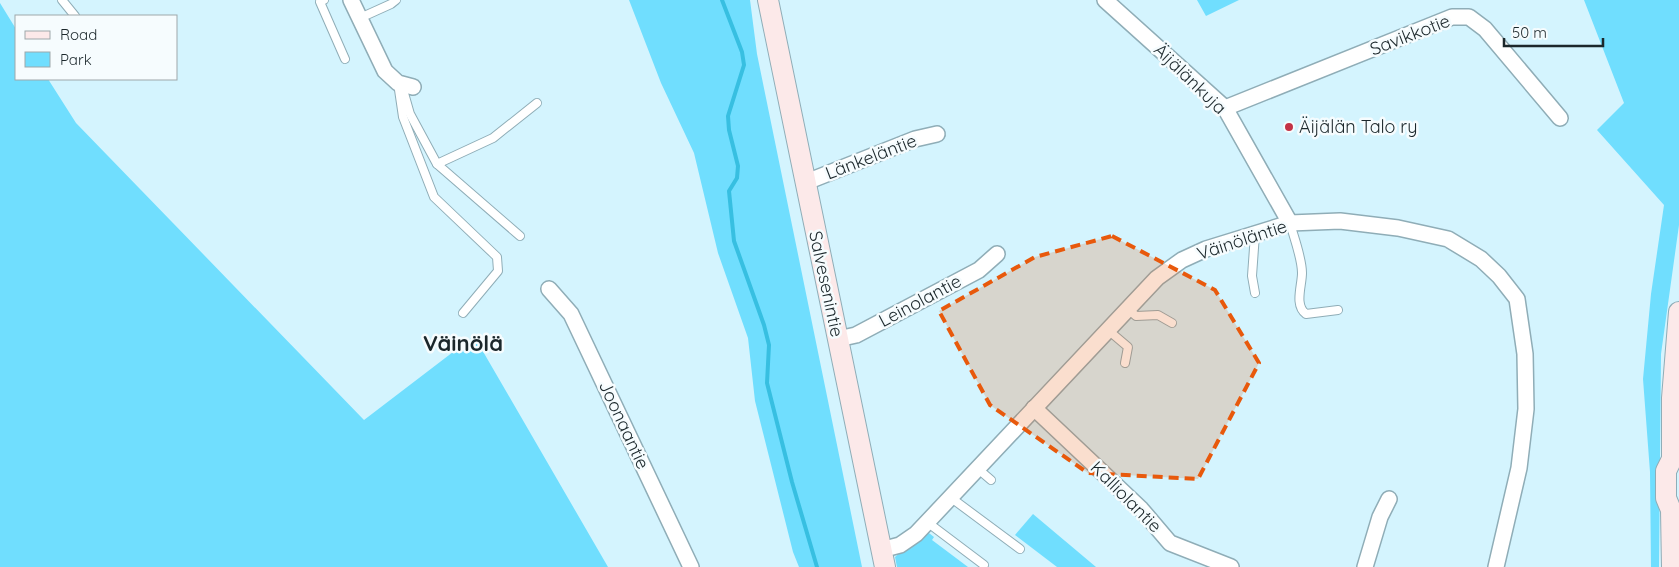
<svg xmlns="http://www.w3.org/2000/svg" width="1679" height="567" viewBox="0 0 1679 567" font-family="Quicksand,sans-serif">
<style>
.green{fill:#70defe}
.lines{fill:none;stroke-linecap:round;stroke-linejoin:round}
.stream{stroke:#37bfe1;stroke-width:4}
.lane-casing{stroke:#8fadb7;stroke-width:10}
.street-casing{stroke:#8fadb7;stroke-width:18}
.secondary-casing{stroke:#8fadb7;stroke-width:22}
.lane{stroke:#fff;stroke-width:8}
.street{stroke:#fff;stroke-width:15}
.secondary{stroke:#fce9e9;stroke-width:20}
.marked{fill:#e8590c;fill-opacity:0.2;stroke:#e8590c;stroke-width:4;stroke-dasharray:10 6;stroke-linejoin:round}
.poi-dot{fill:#c33246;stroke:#f6fcfe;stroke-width:2}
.labels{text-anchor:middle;stroke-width:5;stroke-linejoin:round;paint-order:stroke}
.street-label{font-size:18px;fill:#1b272b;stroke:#f6fcfe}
.poi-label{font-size:18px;fill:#1b272b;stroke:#f6fcfe;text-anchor:start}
.district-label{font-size:22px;font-weight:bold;fill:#1b272b;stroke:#f6fcfe}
</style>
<rect width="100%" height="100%" fill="#d4f4fe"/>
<g class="green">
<path d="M629 0H750L757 54 862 567H799L793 552 755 401 748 338 718 253 694 153 661 83Z"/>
<path d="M1197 0H1239L1206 16Z"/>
<path d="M1584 0H1679V225L1661 354 1659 567H1651L1650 472 1643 379 1651 294 1664 205 1597 130 1624 103Z"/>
<path d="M0 3 16 29V79H48L76 123 364 420 474 336 608 567H0Z"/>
<path d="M1033 514 1096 567H1057L1015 535Z"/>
<path d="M925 530 934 537 932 540 968 567H897L895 557Z"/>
</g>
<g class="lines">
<path class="stream" d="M722 0 742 52 744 65 728 116 729 130 738 166 737 178 729 191 734 241 764 325 769 345 767 383 792 482 817 567"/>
<defs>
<g id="lane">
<path d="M62 0 75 16"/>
<path d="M324 0 320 2 345 59"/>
<path d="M360 18 391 4 396 0"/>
<path d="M398 83 403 117 434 197 497 257 498 271 463 313"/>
<path d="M402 86 410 114 437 164 520 236"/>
<path d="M437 164 493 138 537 103"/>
<path d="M1290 223C1294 238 1302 258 1302 273 1302 286 1294 305 1306 314L1338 310"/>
<path d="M1255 234 1252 276 1255 293"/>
<path d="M1128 309 1136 316 1158 315 1172 323"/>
<path d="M1108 330 1128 347 1125 363"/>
<path d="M977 468 991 480"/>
<path d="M950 497 1020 549"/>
<path d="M927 522 984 565"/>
</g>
<g id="street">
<path d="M351 0 385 71 398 83 413 87"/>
<path d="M1105 0 1225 108 1290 223"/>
<path d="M1225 108 1452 17H1469L1485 29 1560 118"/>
<path d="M805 181 814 179 915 139 937 134"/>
<path d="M549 289 571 314 691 567"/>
<path d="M838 339 856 335 979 270 997 254"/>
<path d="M1034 408 1141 509 1170 543 1231 567"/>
<path d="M881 550 900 545 916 534 1157 278 1182 260 1206 249 1290 223 1340 221 1398 228 1448 239 1481 259 1499 276 1517 299 1525 354 1526 409 1519 468 1496 567"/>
<path d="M1365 567 1380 517 1389 499"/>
</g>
<g id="secondary">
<path d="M768 0 885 567"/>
<path d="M1672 567 1671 510 1666 498V471L1672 459V398L1679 312"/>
</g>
</defs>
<use href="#lane" class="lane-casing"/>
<use href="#street" class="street-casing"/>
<use href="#secondary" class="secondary-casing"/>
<use href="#lane" class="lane"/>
<use href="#street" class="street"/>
<use href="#secondary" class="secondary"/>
</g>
<path class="marked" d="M1112 236 1215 290 1259 363 1198 479 1088 473 990 405 939 311 1035 257Z"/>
<circle class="poi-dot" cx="1289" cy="127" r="5"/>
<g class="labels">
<g class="street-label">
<text transform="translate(1410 35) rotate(-21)" y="6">Savikkotie</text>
<text transform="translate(1190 79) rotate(44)" y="6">Äijälänkuja</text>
<text transform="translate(871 157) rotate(-21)" y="6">Länkeläntie</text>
<text transform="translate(1242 240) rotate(-18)" y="6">Väinöläntie</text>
<text transform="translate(826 284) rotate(78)" y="6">Salvesenintie</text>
<text transform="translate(920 301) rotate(-28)" y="6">Leinolantie</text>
<text transform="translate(624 425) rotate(65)" y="6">Joonaantie</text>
<text transform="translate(1126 497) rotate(45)" y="6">Kalliolantie</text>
</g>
<g class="poi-label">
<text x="1299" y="133">Äijälän Talo ry</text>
</g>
<g class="district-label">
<text x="463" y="351">Väinölä</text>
</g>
</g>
<rect x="15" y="15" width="162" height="65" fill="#f6fcfe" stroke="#9ea7aa"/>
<rect x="25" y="31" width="25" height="8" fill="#fce9e9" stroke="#9ea7aa"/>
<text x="60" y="40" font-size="15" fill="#1b272b">Road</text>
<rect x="25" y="52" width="25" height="15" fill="#70defe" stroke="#9ea7aa"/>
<text x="60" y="65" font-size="15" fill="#1b272b">Park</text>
<path d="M1504 38v8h99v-8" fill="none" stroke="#1b272b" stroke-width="2.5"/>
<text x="1512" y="38" font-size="15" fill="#1b272b" stroke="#f6fcfe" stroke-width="4" paint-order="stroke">50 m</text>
</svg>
